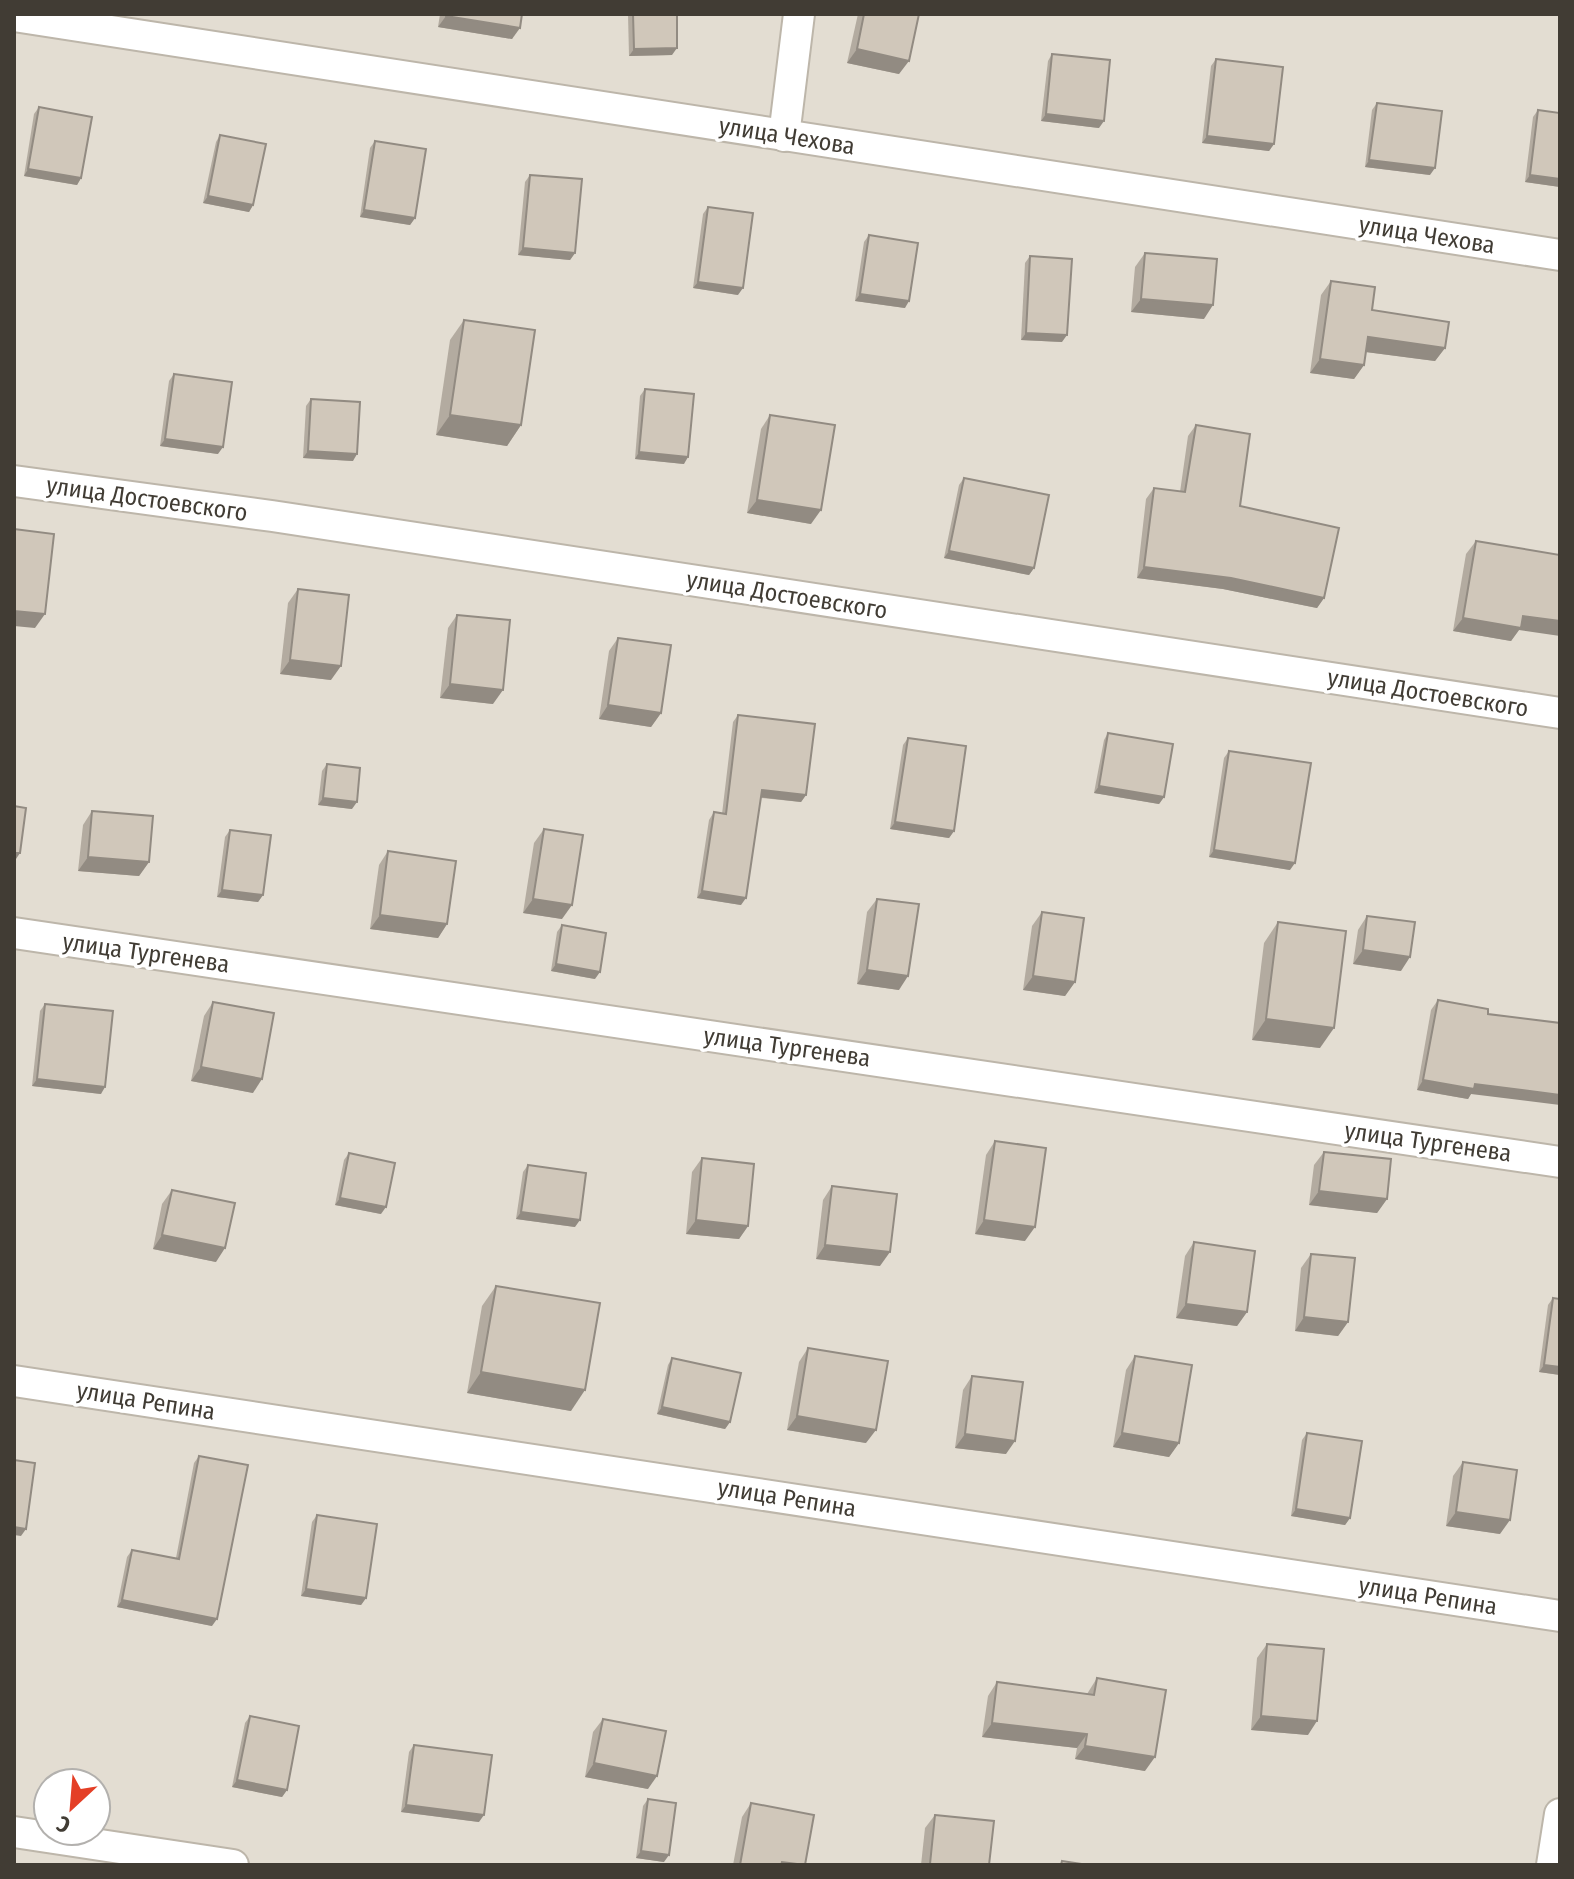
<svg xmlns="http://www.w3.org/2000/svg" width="1574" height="1879" viewBox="0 0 1574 1879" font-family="'Fira Sans Condensed',sans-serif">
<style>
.residential{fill:#e3ddd2;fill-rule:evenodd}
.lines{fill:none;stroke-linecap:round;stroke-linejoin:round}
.minor-casing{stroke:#bdb6aa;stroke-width:34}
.minor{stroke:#fff;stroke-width:30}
.wall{fill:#b3aba0}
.shaded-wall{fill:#928b82}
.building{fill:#d0c7ba;stroke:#928b82;stroke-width:2}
.labels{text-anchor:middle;stroke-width:7;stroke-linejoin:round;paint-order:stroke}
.street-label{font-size:24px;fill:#413c34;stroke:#fff}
</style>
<rect width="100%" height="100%" fill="#f0ece3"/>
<path class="residential" d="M14 14H1560V1865H14ZM48 1783H96V1831H48Z"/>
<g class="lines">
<defs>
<g id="minor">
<path d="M14 16 1560 255"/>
<path d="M784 136 799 14"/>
<path d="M14 481 272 516 1560 713"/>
<path d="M14 933 1560 1162"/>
<path d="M14 1381 1560 1616"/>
<path d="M14 1832 233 1865"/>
<path d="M1552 1865 1560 1814"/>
</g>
</defs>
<use href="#minor" class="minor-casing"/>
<use href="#minor" class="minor"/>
</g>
<g class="wall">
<path d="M440 14H522L512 39 438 27Z"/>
<path d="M628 14H677L672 55 629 56Z"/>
<path d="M858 14H919L899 74 847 63Z"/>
<path d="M1052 54 1099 128 1041 121 1048 61Z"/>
<path d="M1216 59 1274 144 1269 151 1202 143 1211 66Z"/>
<path d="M1377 103 1430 175 1365 167 1372 110Z"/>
<path d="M39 107 81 178 77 185 24 176 34 114Z"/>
<path d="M1538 110 1560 187 1525 182 1533 117Z"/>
<path d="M220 135 253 205 249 212 203 203 216 142Z"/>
<path d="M375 141 415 218 410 225 360 217 370 148Z"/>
<path d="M530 175 575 253 570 260 518 255 525 182Z"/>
<path d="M708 207 738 295 693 288 703 214Z"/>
<path d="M869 235 905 308 855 301 864 242Z"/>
<path d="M1145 253 1204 319 1131 312 1135 267Z"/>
<path d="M1030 256 1062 342 1021 340 1025 263Z"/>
<path d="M1331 281 1372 310 1445 348 1435 361 1366 352 1364 365 1354 379 1310 373 1321 295Z"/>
<path d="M464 320 521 425 507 446 436 435 450 340Z"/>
<path d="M174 374 218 454 160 446 169 381Z"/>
<path d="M645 389 684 464 635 459 640 396Z"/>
<path d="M311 399 353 461 303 458 306 406Z"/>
<path d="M770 415 811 524 747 513 761 429Z"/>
<path d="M1196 425 1240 506 1324 598 1317 608 1223 589 1137 578 1146 499 1154 488 1180 492 1188 436Z"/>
<path d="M964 478 1034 568 1029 575 944 558 959 485Z"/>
<path d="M1476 541 1519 630 1511 641 1453 631 1466 554Z"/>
<path d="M298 589 331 680 280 674 288 603Z"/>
<path d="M457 615 493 704 440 698 448 628Z"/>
<path d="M618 638 661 713 651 727 599 719 609 651Z"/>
<path d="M738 715 806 795 801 802 761 798 741 905 697 898 709 820 714 812 722 814 733 722Z"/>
<path d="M1108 733 1164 797 1159 804 1094 793 1104 740Z"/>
<path d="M908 738 954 831 949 838 890 829 903 745Z"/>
<path d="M1229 751 1290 870 1209 857 1224 758Z"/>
<path d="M327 764 352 809 318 805 322 771Z"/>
<path d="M92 811 149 862 139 876 78 871 83 825Z"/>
<path d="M544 829 562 919 523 913 534 843Z"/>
<path d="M230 830 263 895 258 902 217 897 225 837Z"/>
<path d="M388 851 447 924 438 938 370 929 379 865Z"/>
<path d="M877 899 899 990 857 984 867 912Z"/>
<path d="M1042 912 1075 982 1065 996 1023 990 1032 926Z"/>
<path d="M1367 916 1401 971 1353 964 1358 930Z"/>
<path d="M1278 922 1320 1048 1252 1040 1264 943Z"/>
<path d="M562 925 595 979 551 971 557 932Z"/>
<path d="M1438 1000 1471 1094 1468 1099 1417 1090 1431 1010Z"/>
<path d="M213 1002 253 1093 191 1081 204 1016Z"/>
<path d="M45 1004 101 1094 32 1086 40 1011Z"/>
<path d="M995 1141 1025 1241 975 1234 986 1155Z"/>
<path d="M1324 1152 1387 1199 1377 1213 1309 1205 1314 1165Z"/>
<path d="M349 1153 381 1214 335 1205 344 1160Z"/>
<path d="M702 1158 748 1226 739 1239 686 1234 692 1172Z"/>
<path d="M528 1165 575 1227 516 1219 523 1172Z"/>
<path d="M832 1186 880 1266 816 1259 823 1200Z"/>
<path d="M172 1190 216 1262 153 1249 162 1204Z"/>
<path d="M1194 1242 1247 1312 1237 1326 1176 1318 1185 1256Z"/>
<path d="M1311 1254 1348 1322 1338 1336 1295 1331 1301 1268Z"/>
<path d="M496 1286 571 1411 467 1393 482 1306Z"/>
<path d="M1553 1298 1560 1299V1375L1539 1372 1548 1305Z"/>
<path d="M808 1348 866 1443 787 1430 799 1362Z"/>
<path d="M1135 1356 1179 1443 1169 1457 1113 1447 1126 1370Z"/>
<path d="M672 1358 730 1422 725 1429 657 1414 668 1365Z"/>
<path d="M972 1376 1006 1454 955 1448 963 1390Z"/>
<path d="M1307 1433 1350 1518 1345 1525 1291 1516 1302 1440Z"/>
<path d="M199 1456 212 1626 117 1607 127 1557 132 1550 176 1558 194 1463Z"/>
<path d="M1463 1462 1500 1534 1446 1526 1453 1476Z"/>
<path d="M317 1515 366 1598 361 1605 301 1596 312 1522Z"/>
<path d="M1267 1644 1308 1735 1251 1730 1257 1658Z"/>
<path d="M1097 1678 1145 1771 1075 1759 1077 1748 982 1737 988 1696 997 1682 1087 1694Z"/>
<path d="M250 1716 287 1790 282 1797 232 1787 245 1723Z"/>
<path d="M603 1719 648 1789 585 1777 593 1732Z"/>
<path d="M414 1745 479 1822 401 1812 409 1752Z"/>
<path d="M648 1799 664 1862 636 1858 643 1806Z"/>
<path d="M751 1803 805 1865H733L742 1817Z"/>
<path d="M935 1815 989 1865H921L925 1828Z"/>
</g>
<g class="shaded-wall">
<path d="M446 16 520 28 512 39 438 27Z"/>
<path d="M677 48 672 55 629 56 634 49Z"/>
<path d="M857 49 909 61 899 74 847 63Z"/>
<path d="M1046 114 1104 121 1099 128 1041 121Z"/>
<path d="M1207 136 1274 144 1269 151 1202 143Z"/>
<path d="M1369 160 1435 168 1430 175 1365 167Z"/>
<path d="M28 169 81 178 77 185 24 176Z"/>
<path d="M1530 175 1560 179V187L1525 182Z"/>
<path d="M208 196 253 205 249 212 203 203Z"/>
<path d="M364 210 415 218 410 225 360 217Z"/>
<path d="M523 248 575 253 570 260 518 255Z"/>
<path d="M698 282 743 288 738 295 693 288Z"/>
<path d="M860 294 909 301 905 308 855 301Z"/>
<path d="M1141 299 1213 305 1204 319 1131 312Z"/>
<path d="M1026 333 1067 335 1062 342 1021 340Z"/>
<path d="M1368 337 1445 348 1435 361 1358 351Z"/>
<path d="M1320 359 1364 365 1354 379 1310 373Z"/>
<path d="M450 415 521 425 507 446 436 435Z"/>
<path d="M165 439 223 447 218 454 160 446Z"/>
<path d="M308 451 357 454 353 461 303 458Z"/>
<path d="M639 452 688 457 684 464 635 459Z"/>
<path d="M757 500 821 510 811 524 747 513Z"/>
<path d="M949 551 1034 568 1029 575 944 558Z"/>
<path d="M1144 567 1231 578 1324 598 1317 608 1223 589 1137 578Z"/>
<path d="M14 611 45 614 35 628 14 626Z"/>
<path d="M1523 616 1560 621V636L1519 630 1511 641 1453 631 1463 618Z"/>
<path d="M290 660 341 666 331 680 280 674Z"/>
<path d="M450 684 503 690 493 704 440 698Z"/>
<path d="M608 705 661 713 651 727 599 719Z"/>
<path d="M1099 786 1164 797 1159 804 1094 793Z"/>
<path d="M762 790 806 795 801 802 758 797Z"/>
<path d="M323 798 357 802 352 809 318 805Z"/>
<path d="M895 822 954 831 949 838 890 829Z"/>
<path d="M1214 850 1295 863 1290 870 1209 857Z"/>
<path d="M14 853H20L14 862Z"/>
<path d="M88 857 149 862 139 876 78 871Z"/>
<path d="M222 890 263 895 258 902 217 897Z"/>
<path d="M702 891 746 898 741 905 697 898Z"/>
<path d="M533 899 572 905 562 919 523 913Z"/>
<path d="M380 915 447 924 438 938 370 929Z"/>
<path d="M1363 950 1410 957 1401 971 1353 964Z"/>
<path d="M556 964 600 972 595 979 551 971Z"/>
<path d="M867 970 908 976 899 990 857 984Z"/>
<path d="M1033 976 1075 982 1065 996 1023 990Z"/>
<path d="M1266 1019 1334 1028 1320 1048 1252 1040Z"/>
<path d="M201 1067 262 1079 253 1093 191 1081Z"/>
<path d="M37 1079 105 1087 101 1094 32 1086Z"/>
<path d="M1423 1080 1475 1084 1560 1095V1105L1471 1094 1468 1099 1417 1090Z"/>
<path d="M1319 1191 1387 1199 1377 1213 1309 1205Z"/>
<path d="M340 1198 386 1207 381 1214 335 1205Z"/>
<path d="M521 1212 580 1220 575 1227 516 1219Z"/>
<path d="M696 1220 748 1226 739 1239 686 1234Z"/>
<path d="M984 1220 1035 1227 1025 1241 975 1234Z"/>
<path d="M162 1235 225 1248 216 1262 153 1249Z"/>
<path d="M825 1245 890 1252 880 1266 816 1259Z"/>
<path d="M1186 1304 1247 1312 1237 1326 1176 1318Z"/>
<path d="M1304 1317 1348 1322 1338 1336 1295 1331Z"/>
<path d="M1544 1365 1560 1367V1375L1539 1372Z"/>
<path d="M481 1372 585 1390 571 1411 467 1393Z"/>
<path d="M662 1407 730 1422 725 1429 657 1414Z"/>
<path d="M797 1416 876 1430 866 1443 787 1430Z"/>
<path d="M1122 1433 1179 1443 1169 1457 1113 1447Z"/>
<path d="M965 1434 1015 1441 1006 1454 955 1448Z"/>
<path d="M1296 1509 1350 1518 1345 1525 1291 1516Z"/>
<path d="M1456 1512 1510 1520 1500 1534 1446 1526Z"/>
<path d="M14 1527 26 1529 21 1536 14 1535Z"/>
<path d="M306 1589 366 1598 361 1605 301 1596Z"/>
<path d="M122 1600 217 1619 212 1626 117 1607Z"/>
<path d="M1261 1716 1317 1721 1308 1735 1251 1730Z"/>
<path d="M992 1723 1087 1734 1077 1748 982 1737Z"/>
<path d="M1085 1746 1155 1757 1145 1771 1075 1759Z"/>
<path d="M594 1763 657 1776 648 1789 585 1777Z"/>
<path d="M237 1780 287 1790 282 1797 232 1787Z"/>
<path d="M406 1805 484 1815 479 1822 401 1812Z"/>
<path d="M641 1851 669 1855 664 1862 636 1858Z"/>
<path d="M782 1862 802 1865H779Z"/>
</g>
<g class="building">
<path d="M446 14H522L520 28 446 16Z"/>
<path d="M633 14H677V48L634 49Z"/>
<path d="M864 14H919L909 61 857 49Z"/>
<path d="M1052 54 1110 60 1104 121 1046 114Z"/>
<path d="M1216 59 1283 67 1274 144 1207 136Z"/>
<path d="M1377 103 1442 111 1435 168 1369 160Z"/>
<path d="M39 107 92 117 81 178 28 169Z"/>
<path d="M1538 110 1560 113V179L1530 175Z"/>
<path d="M220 135 266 144 253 205 208 196Z"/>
<path d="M375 141 426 149 415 218 364 210Z"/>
<path d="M530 175 582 179 575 253 523 248Z"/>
<path d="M708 207 753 213 743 288 698 282Z"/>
<path d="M869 235 918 243 909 301 860 294Z"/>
<path d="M1145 253 1217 259 1213 305 1141 299Z"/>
<path d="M1030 256 1072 259 1067 335 1026 333Z"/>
<path d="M1331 281 1375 287 1372 310 1449 322 1445 348 1368 337 1364 365 1320 359Z"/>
<path d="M464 320 535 330 521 425 450 415Z"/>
<path d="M174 374 232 382 223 447 165 439Z"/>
<path d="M645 389 694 394 688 457 639 452Z"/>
<path d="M311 399 360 402 357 454 308 451Z"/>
<path d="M770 415 835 425 821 510 757 500Z"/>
<path d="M1196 425 1250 434 1240 506 1339 528 1324 598 1231 578 1144 567 1154 488 1185 492Z"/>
<path d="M964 478 1049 495 1034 568 949 551Z"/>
<path d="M14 529 54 534 45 614 14 611Z"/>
<path d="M1476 541 1560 555V621L1523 616 1521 628 1463 618Z"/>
<path d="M298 589 349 595 341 666 290 660Z"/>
<path d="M457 615 510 620 503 690 450 684Z"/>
<path d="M618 638 671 645 661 713 608 705Z"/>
<path d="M738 715 815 724 806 795 762 790 746 898 702 891 714 812 726 814Z"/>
<path d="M1108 733 1173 744 1164 797 1099 786Z"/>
<path d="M908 738 966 746 954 831 895 822Z"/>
<path d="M1229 751 1311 763 1295 863 1214 850Z"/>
<path d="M327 764 360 768 357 802 323 798Z"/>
<path d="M14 806 26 808 20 853H14Z"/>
<path d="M92 811 153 816 149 862 88 857Z"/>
<path d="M544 829 583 835 572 905 533 899Z"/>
<path d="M230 830 271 835 263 895 222 890Z"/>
<path d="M388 851 456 861 447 924 380 915Z"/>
<path d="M877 899 919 904 908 976 867 970Z"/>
<path d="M1042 912 1084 918 1075 982 1033 976Z"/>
<path d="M1367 916 1415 922 1410 957 1363 950Z"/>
<path d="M1278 922 1346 931 1334 1028 1266 1019Z"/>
<path d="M562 925 606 933 600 972 556 964Z"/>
<path d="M1438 1000 1488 1009V1014L1560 1023V1095L1475 1084 1474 1089 1423 1080Z"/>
<path d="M213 1002 274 1013 262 1079 201 1067Z"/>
<path d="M45 1004 113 1011 105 1087 37 1079Z"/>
<path d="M995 1141 1046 1148 1035 1227 984 1220Z"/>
<path d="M1324 1152 1391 1159 1387 1199 1319 1191Z"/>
<path d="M349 1153 395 1163 386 1207 340 1198Z"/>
<path d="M702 1158 754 1164 748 1226 696 1220Z"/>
<path d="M528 1165 586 1173 580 1220 521 1212Z"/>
<path d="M832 1186 897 1194 890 1252 825 1245Z"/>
<path d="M172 1190 235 1203 225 1248 162 1235Z"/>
<path d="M1194 1242 1255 1251 1247 1312 1186 1304Z"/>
<path d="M1311 1254 1355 1258 1348 1322 1304 1317Z"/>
<path d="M496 1286 600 1303 585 1390 481 1372Z"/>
<path d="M1553 1298 1560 1299V1367L1544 1365Z"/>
<path d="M808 1348 888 1361 876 1430 797 1416Z"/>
<path d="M1135 1356 1192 1365 1179 1443 1122 1433Z"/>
<path d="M672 1358 741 1373 730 1422 662 1407Z"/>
<path d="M972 1376 1023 1382 1015 1441 965 1434Z"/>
<path d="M1307 1433 1362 1441 1350 1518 1296 1509Z"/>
<path d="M199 1456 248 1465 217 1619 122 1600 132 1550 179 1559Z"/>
<path d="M14 1460 35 1463 26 1529 14 1527Z"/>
<path d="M1463 1462 1517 1470 1510 1520 1456 1512Z"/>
<path d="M317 1515 377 1524 366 1598 306 1589Z"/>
<path d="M1267 1644 1324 1649 1317 1721 1261 1716Z"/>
<path d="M1097 1678 1166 1690 1155 1757 1085 1746 1087 1734 992 1723 997 1682 1094 1695Z"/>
<path d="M250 1716 299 1726 287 1790 237 1780Z"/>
<path d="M603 1719 666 1731 657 1776 594 1763Z"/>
<path d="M414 1745 492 1755 484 1815 406 1805Z"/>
<path d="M648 1799 676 1803 669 1855 641 1851Z"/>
<path d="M751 1803 814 1815 805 1865 782 1862 781 1865H740Z"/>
<path d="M935 1815 994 1821 989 1865 930 1864Z"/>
<path d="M1062 1861 1088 1865H1061Z"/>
</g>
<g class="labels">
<g class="street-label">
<text transform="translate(787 136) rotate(9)" y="8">улица Чехова</text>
<text transform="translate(1427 235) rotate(9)" y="8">улица Чехова</text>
<text transform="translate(147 499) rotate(8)" y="8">улица Достоевского</text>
<text transform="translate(787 595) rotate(9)" y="8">улица Достоевского</text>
<text transform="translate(1428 693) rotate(9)" y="8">улица Достоевского</text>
<text transform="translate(146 953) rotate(8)" y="8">улица Тургенева</text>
<text transform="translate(787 1047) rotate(8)" y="8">улица Тургенева</text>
<text transform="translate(1428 1142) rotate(8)" y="8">улица Тургенева</text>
<text transform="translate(146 1401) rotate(9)" y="8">улица Репина</text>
<text transform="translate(787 1498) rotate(9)" y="8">улица Репина</text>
<text transform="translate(1428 1596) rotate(9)" y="8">улица Репина</text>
</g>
</g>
<rect width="1574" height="1879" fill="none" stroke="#413c34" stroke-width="32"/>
<g transform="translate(72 1807) rotate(206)"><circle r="38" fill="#ffffff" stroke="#b3b1ae" stroke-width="2"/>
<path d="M0-6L14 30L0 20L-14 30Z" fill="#e43f26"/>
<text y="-12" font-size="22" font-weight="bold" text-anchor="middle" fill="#413c34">С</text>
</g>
</svg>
